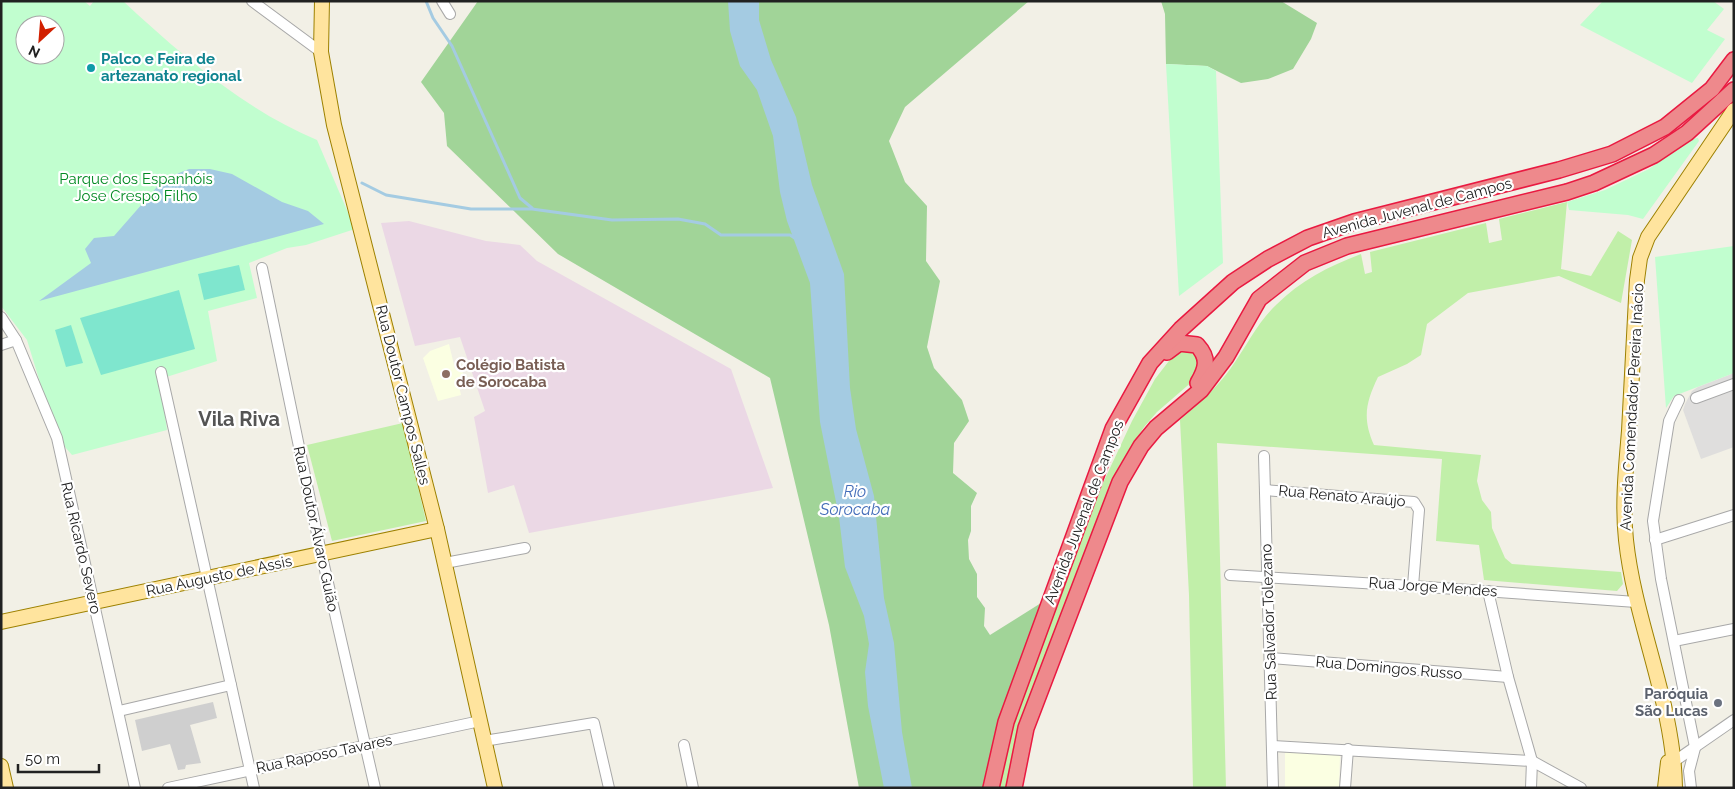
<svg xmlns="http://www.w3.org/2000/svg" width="1735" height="789" viewBox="0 0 1735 789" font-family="Raleway,sans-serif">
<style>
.residential{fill:#dfdedd}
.industrial{fill:#ebd8e5}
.education{fill:#fbffe2}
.religious{fill:#cfcfcf}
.grass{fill:#c1efa9}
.forest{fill:#a1d498}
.park{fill:#c1fecf;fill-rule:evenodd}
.pitch{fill:#7fe6ce}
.water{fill:#a4cbe2}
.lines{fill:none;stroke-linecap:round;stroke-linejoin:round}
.stream{stroke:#a4cbe2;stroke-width:3}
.minor-casing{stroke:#a8a8a8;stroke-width:12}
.major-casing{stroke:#9d8100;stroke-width:16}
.highway-casing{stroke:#e91a41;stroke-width:18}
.minor{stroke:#fff;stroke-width:10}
.major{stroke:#ffe49e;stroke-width:14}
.highway{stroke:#ee898c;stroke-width:15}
.culture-dot{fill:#0f9aa8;stroke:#fff;stroke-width:2}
.education-dot{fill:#8d6e63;stroke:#fff;stroke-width:2}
.worship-dot{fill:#6b7280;stroke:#fff;stroke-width:2}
.labels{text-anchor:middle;stroke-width:4.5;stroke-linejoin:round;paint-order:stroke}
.culture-label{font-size:15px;font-weight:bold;fill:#0d838f;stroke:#fff;text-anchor:start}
.park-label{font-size:15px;fill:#038a23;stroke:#fff}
.street-label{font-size:15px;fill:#212121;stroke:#fff}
.education-label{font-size:15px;font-weight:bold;fill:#785e54;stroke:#fff;text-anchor:start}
.worship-label{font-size:15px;font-weight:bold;fill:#5b616d;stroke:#fff;text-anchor:end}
.water-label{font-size:16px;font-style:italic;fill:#446db9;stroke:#fff}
.district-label{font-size:20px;font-weight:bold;fill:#545454;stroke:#fff}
</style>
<rect width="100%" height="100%" fill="#f2f0e6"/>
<path class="residential" d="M1734 373V447L1701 459 1683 410 1685 404 1692 391 1698 387Z"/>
<path class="industrial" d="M409 221 486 241 520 245 537 261 731 369 773 488 529 533 514 485 488 493 474 417 485 411 460 337 415 346 381 223Z"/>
<g class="education">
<path d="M449 344 455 369 461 367 465 379 458 381 461 395 438 401 423 358 430 351Z"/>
<path d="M1288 751 1340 755 1339 788H1285V753Z"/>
</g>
<path class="religious" d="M213 702 217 718 190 725 201 763 186 765 185 769 178 770 170 744 142 751 135 720Z"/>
<g class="grass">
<path d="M1567 202 1561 269 1591 276 1618 231 1632 240 1621 303 1559 276 1468 293 1427 324 1421 355 1407 364 1378 377C1366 402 1362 418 1374 445L1481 455 1477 481 1482 500 1491 512 1492 528 1505 558 1512 564 1621 572 1623 584 1617 591 1484 580 1479 545 1436 541 1442 459 1217 443 1226 788H1193L1189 595 1180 420C1198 404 1217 388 1231 368 1246 347 1257 323 1276 305 1300 281 1329 266 1361 254L1365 274 1372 272 1370 252 1486 223 1489 243 1502 240 1499 219Z"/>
<path d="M1181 350H1191L1201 358 1194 380 1157 412 1144 427 1119 466 1028 704 1019 734 1006 788H997L1009 733 1096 498 1132 421 1155 379 1172 357Z"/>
<path d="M403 423 426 521 332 541 307 445Z"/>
</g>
<g class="forest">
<path d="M478 1H1029L905 107 889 141 905 182 927 206 926 261 940 281 927 347 934 368 962 400 969 421 954 443 953 473 977 493 971 506V531L968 540 969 559 977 574V597L985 608 984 626 990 635 1041 603 1001 714 984 788H859L829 625 770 378 558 254 447 146 444 113 421 82Z"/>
<path d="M1161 1H1281L1317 23 1311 39 1293 69 1268 79 1241 83 1207 66 1166 64 1165 14Z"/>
</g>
<g class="park">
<path d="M1 1H84L90 6 94 1H123C180 54 245 110 317 140L355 229 306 245 287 248 249 263 257 298 208 311 217 361 160 379 167 430 72 455 57 438 27 340 1 306ZM25 25H55V55H25Z"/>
<path d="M1603 1H1713L1724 9 1707 30 1725 39 1692 83 1580 25Z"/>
<path d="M1166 64 1207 66 1216 71 1223 263 1179 296Z"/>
<path d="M1698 138 1699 141 1643 219 1628 215 1569 210 1567 202 1605 190 1649 169 1691 139Z"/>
<path d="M1734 246V373L1674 396 1666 408 1655 257Z"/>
</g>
<g class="pitch">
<path d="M239 265 245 290 204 300 198 274Z"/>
<path d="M179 290 195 349 101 375 80 318Z"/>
<path d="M71 325 83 363 66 367 55 330Z"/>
</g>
<g class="water">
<path d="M728 1H759V20L771 60 796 117 812 185 844 274 850 388 856 429 874 496 884 598 894 643 902 732 912 788H884L868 706 865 672 869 644 864 616 845 567 839 517 820 422 810 283 787 221 780 192 773 136 757 90 740 66 730 31Z"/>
<path d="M189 169H210L232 174 282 202 308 211 324 224 39 301 91 263 85 249 94 238 114 236 164 179Z"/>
</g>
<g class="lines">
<g class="stream">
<path d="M426 1 433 18 452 46 520 198 532 208"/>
<path d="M362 183 386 195 471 209H532L612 220 678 219 705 224 721 235H790L796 239"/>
</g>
<defs>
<g id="minor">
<path d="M252 1 321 52"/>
<path d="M442 1 450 14"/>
<path d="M262 268 320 548 375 788"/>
<path d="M1 317 16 340 57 438 135 788"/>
<path d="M1 345 16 340"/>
<path d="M161 372 254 788"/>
<path d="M1696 398 1734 384"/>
<path d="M1679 400 1669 421 1653 521 1661 579 1695 747"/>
<path d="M1264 456 1273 788"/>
<path d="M1265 490 1414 502 1419 510 1413 586"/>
<path d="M1655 540 1734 515"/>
<path d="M445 563 525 548"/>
<path d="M1230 575 1413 586 1636 602"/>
<path d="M1488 591 1508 677 1532 761 1531 788"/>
<path d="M1674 641 1734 629"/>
<path d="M1271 658 1508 677"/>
<path d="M119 711 231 685"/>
<path d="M484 741 594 723 609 788"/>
<path d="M684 745 693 788"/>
<path d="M1273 746 1532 761 1581 788"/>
<path d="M1669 765 1734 720"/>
<path d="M168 788 480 721"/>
<path d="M1345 788 1348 749"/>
<path d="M1691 788 1689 771 1695 748"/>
</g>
<g id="major">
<path d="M322 1 321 52 334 125 437 529 495 788"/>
<path d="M1 622 437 529"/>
<path d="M1 766 6 788"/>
<path d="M1665 788 1668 762"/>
<path d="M1675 788C1674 703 1635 624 1626 540 1622 504 1626 467 1629 431 1632 380 1634 330 1637 280L1640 258 1648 237 1734 110"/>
</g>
<g id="highway">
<path d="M1167 352 1179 343 1197 345C1209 358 1207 368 1198 383"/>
<path d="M991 788 1006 722 1113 429 1150 363 1181 329 1233 282 1268 259 1308 238 1354 222 1559 170 1612 154 1665 127 1712 89 1734 60"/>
<path d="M1014 788 1026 728 1120 482 1141 446 1156 428 1201 390 1226 357 1259 299 1305 263 1347 246 1567 192 1594 183 1654 155 1687 133 1734 90"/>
</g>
</defs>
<use href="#minor" class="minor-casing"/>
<use href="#major" class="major-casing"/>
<use href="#highway" class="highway-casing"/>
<use href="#minor" class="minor"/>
<use href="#major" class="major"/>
<use href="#highway" class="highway"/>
</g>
<circle class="culture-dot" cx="91" cy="68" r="5"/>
<circle class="education-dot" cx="446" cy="374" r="5"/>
<circle class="worship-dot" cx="1718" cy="703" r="5"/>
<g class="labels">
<g class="culture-label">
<text x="101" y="64">Palco e Feira de<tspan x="101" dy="17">artezanato regional</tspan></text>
</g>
<g class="park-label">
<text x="136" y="184">Parque dos Espanhóis<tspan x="136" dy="17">Jose Crespo Filho</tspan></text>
</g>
<g class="street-label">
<text transform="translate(1417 208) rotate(-15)" y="5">Avenida Juvenal de Campos</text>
<text transform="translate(403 395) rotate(76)" y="5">Rua Doutor Campos Salles</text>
<text transform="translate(1632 407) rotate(-87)" y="5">Avenida Comendador Pereira Inácio</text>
<text transform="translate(1342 496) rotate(5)" y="5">Rua Renato Araújo</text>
<text transform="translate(1084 512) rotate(-69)" y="5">Avenida Juvenal de Campos</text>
<text transform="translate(316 529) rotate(78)" y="5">Rua Doutor Álvaro Guião</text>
<text transform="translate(81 548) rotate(77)" y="5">Rua Ricardo Severo</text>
<text transform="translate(219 576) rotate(-12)" y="5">Rua Augusto de Assis</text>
<text transform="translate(1433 587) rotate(4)" y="5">Rua Jorge Mendes</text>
<text transform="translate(1269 622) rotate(-92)" y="5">Rua Salvador Tolezano</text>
<text transform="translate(1389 668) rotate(5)" y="5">Rua Domingos Russo</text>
<text transform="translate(324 754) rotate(-12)" y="5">Rua Raposo Tavares</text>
</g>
<g class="education-label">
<text x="456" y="370">Colégio Batista<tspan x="456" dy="17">de Sorocaba</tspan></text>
</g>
<g class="worship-label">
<text x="1708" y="699">Paróquia<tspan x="1708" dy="17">São Lucas</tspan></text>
</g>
<g class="water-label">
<text x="855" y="497">Rio<tspan x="855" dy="18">Sorocaba</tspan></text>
</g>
<g class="district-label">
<text x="239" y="426">Vila Riva</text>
</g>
</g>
<rect width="1735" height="789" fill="none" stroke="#212121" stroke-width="5"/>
<g transform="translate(40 40) rotate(206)"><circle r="24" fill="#ffffff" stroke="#a6a6a6"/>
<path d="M0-4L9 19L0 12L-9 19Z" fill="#d12000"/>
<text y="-8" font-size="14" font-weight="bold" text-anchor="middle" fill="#212121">N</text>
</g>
<path d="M18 764v8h81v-8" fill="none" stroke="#212121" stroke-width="2.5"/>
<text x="25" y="764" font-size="15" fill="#212121" stroke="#ffffff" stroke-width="4" paint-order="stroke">50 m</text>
</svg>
